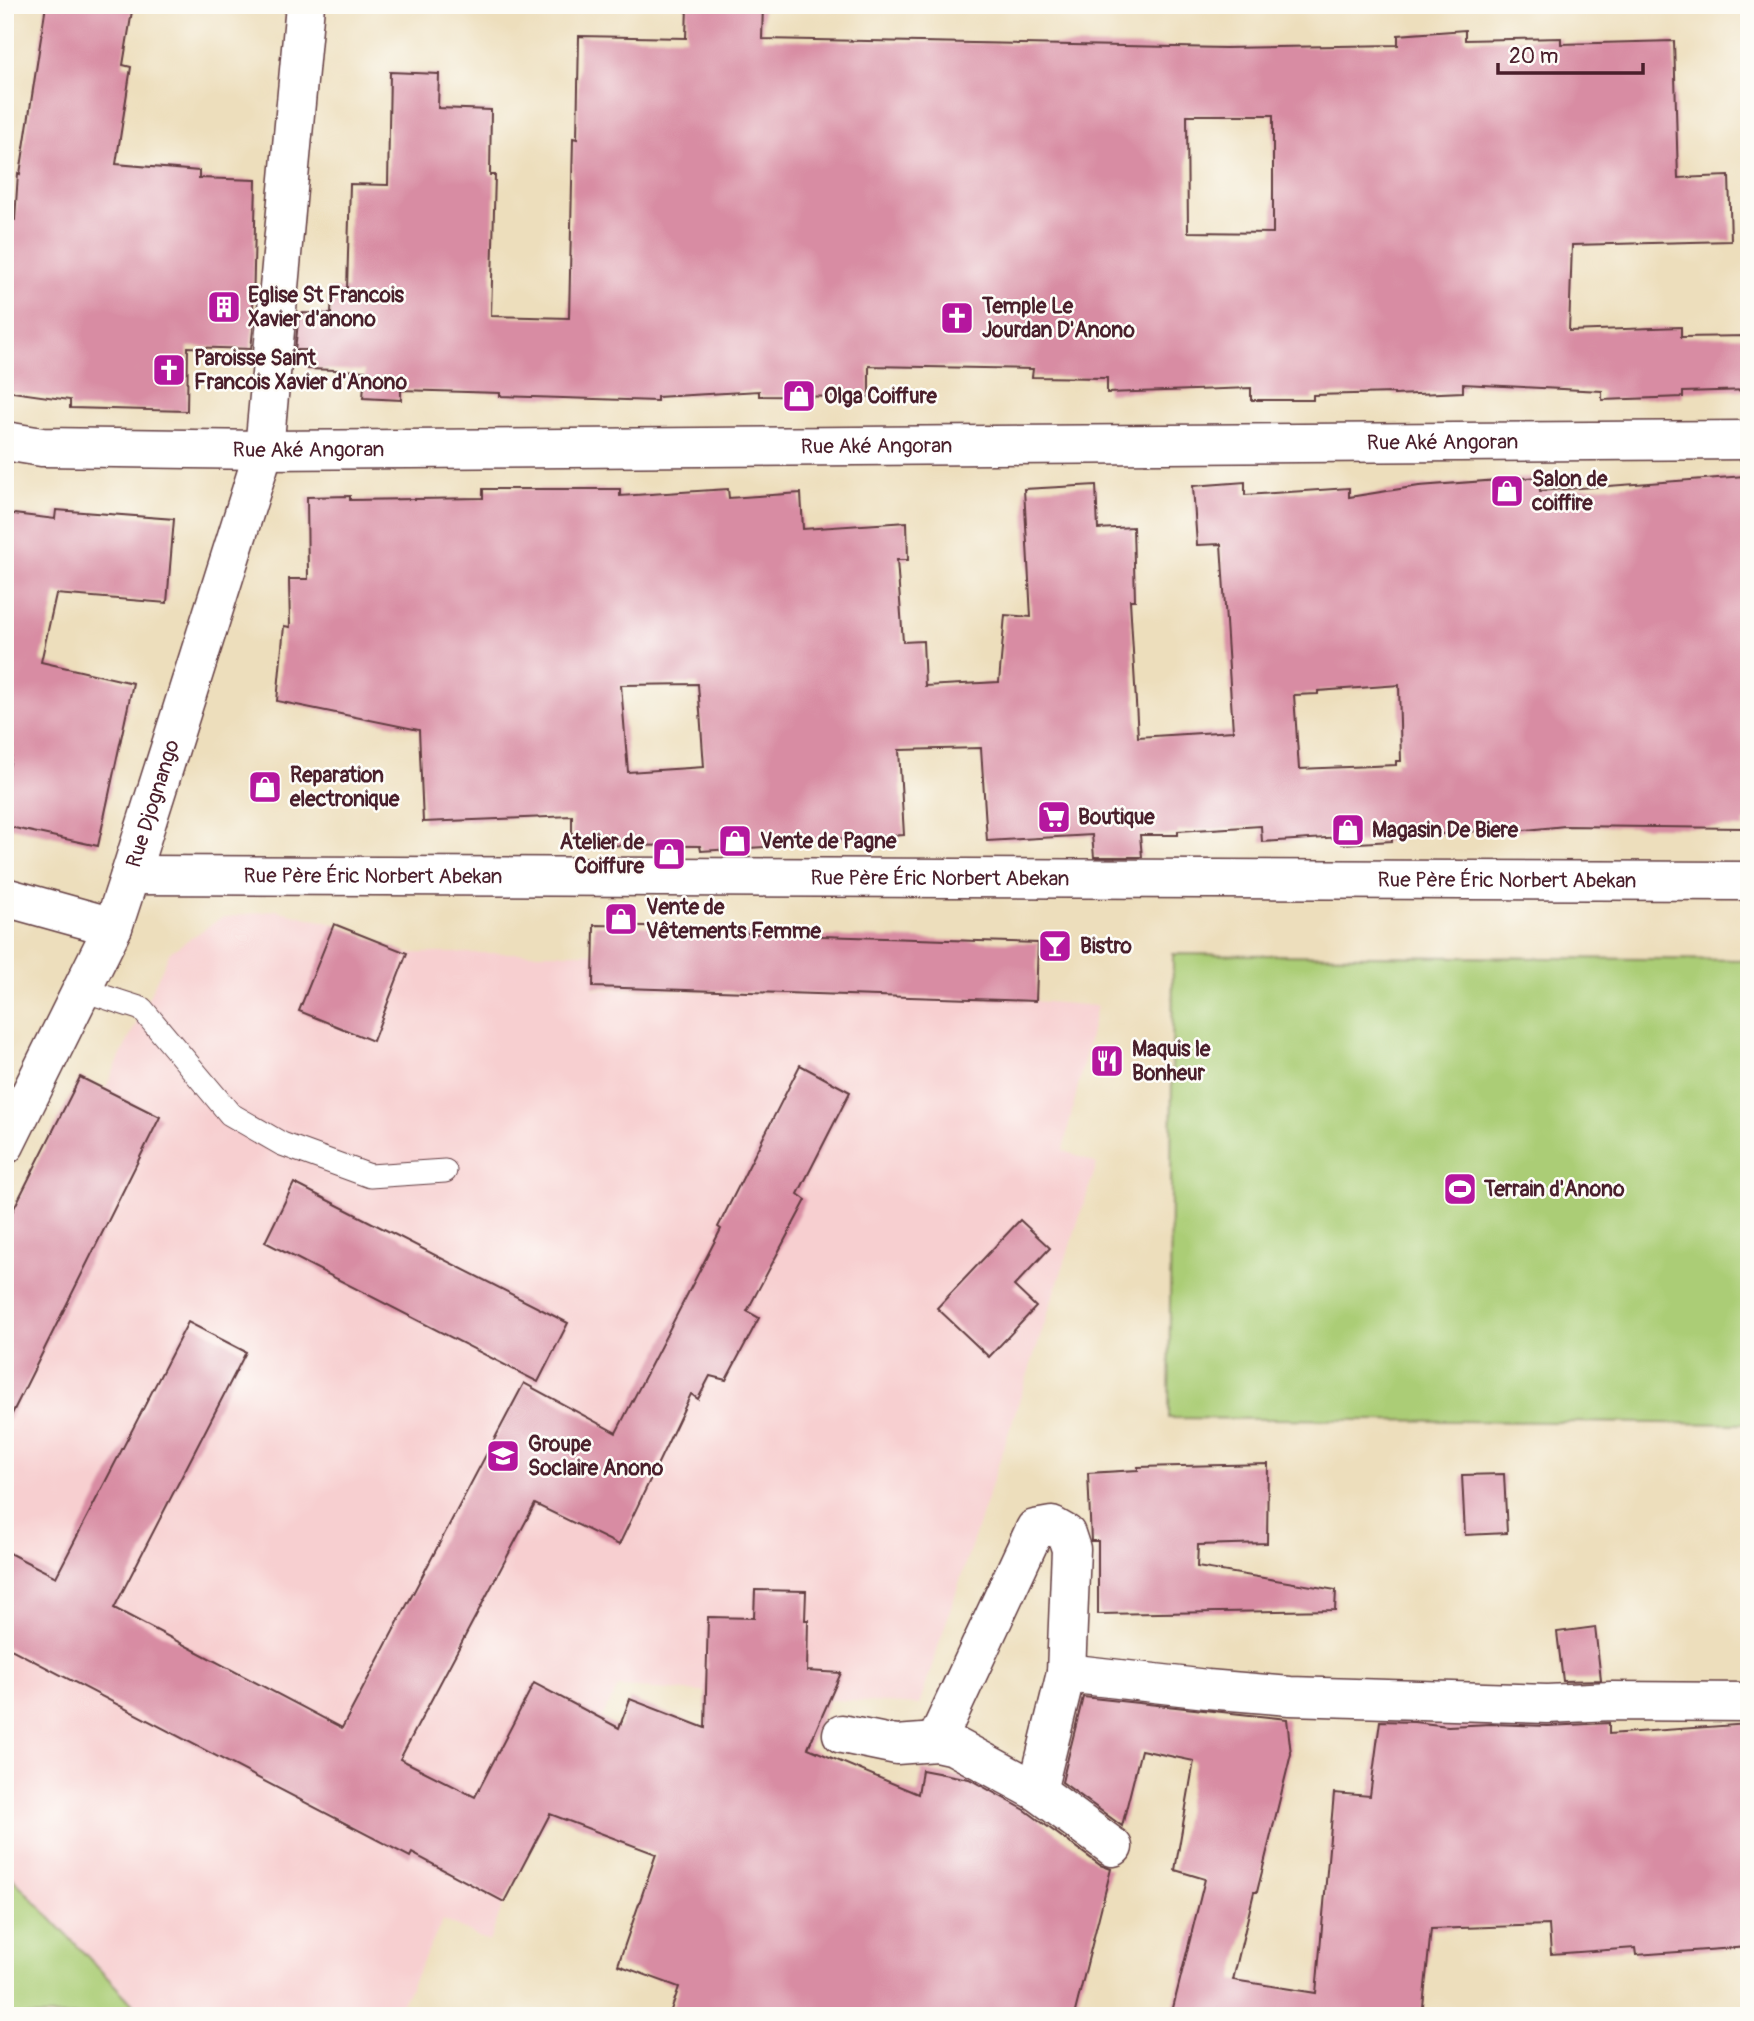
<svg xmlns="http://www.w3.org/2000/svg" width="1754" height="2021" viewBox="0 0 1754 2021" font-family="Pangolin,sans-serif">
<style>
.built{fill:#f7cfd0}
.green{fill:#abcd76;stroke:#7a7650;stroke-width:2}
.building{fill:#d88ca3;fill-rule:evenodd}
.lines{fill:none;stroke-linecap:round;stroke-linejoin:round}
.service-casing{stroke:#623c41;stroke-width:25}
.minor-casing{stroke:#623c41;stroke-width:41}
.service{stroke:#fff;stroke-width:23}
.minor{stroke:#fff;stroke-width:38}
.labels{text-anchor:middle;stroke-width:5;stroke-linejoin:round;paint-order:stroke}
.poi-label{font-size:21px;font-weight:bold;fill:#4a1f2b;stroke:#fdfcf7;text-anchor:start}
.street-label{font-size:21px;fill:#4a1f2b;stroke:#fdfcf7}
</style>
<rect width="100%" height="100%" fill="#fdfcf7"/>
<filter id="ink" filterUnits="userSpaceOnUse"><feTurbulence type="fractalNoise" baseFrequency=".0143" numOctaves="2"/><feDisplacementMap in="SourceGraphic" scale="14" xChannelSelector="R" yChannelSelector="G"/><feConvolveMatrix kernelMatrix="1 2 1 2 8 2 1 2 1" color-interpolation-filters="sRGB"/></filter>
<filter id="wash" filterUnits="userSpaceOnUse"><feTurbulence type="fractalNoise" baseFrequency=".00686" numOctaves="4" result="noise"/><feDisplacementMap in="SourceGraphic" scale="28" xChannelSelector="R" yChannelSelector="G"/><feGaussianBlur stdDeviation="1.57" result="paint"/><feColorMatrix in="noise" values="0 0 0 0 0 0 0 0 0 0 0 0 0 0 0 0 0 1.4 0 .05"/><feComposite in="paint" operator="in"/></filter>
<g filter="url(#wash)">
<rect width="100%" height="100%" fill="#eddebc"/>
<path class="built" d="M276 910 334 924 407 953H594L593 989 1036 1001 1097 1006 1063 1150 1097 1164 919 1705 618 1687 504 1902 489 1942 443 1920 396 2016H144L5 1870V1226L80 1077 105 1089 170 952 221 918Z"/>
<g class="green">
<path d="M1173 954 1749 960V1424L1169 1418Z"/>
<path d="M5 1870 144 2016H5Z"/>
</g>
<g id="blocks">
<g class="building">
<path d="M46 5H133L123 65 131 67 116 164 199 171V178L256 180 253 311H255L251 349 188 347 187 411 70 408V400L5 391V219L15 220 18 173 20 174Z"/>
<path d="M687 5H763L762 39 1226 48 1398 45V35L1465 30V40L1561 38V44L1674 41 1678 178 1729 176 1731 241 1572 245 1569 331 1681 327V337L1749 336V390L1683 392V397L1602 400V391L1463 384V392L1394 395V393L1313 395V400H1251V388L1107 393V378L1032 377 1033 369 869 366V397L759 396V391L657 397V401L500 396V393L401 390V400L363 398 365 371 307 369V350H295L299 313 331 314 332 288 347 289 350 184 388 185 390 72 439 74 438 108 491 110 490 175H495L491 316 569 318 573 138 577 139 579 36 686 38ZM1187 115H1273V233L1188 232Z"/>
<path d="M1745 476 1749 518V821L1744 822V828L1565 826 1515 831 1514 828 1392 838V841L1342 844V837L1262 842 1261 826 1178 831V835H1140L1142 857H1094L1092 835 987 841 981 748 899 750 904 835 781 842V846L701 851 700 846 572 845V816L423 822 419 730 277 701 284 626 290 627 289 579H308L307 497 350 496V500L483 498V489H620V496L728 489 729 498 801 493 803 529 907 522 908 560H897L903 642 923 641 925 686 999 682 1005 615 1031 617 1024 489 1096 485 1098 529 1133 527 1135 600H1130L1138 737 1233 731 1221 544 1197 545 1193 486 1245 482V495L1349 488V497L1419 486 1539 477 1540 491ZM698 684 704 767 628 772 621 685ZM1399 685 1401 761H1396V765L1299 769 1294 695 1318 694V691Z"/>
<path d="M56 510 174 519 167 603 56 594 41 662 133 683 98 846 5 826V786L13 748 5 747V513L55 519Z"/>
<path d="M334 924 407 953 373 1041 299 1011Z"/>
<path d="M594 925 644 926 758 934 1038 943 1036 1001 593 987Z"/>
<path d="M800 1065 850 1092 798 1194 806 1200 747 1311 759 1318 726 1380 710 1376 698 1399 691 1394 619 1545 535 1504 400 1759 475 1797 534 1683 619 1728 630 1699 705 1728 708 1617 754 1618 755 1590 806 1591 805 1620H808L807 1671 841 1673 808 1748 918 1794 922 1770 969 1779 1025 1810 1100 1865 1111 1869 1074 2016H669L679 1987 618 1965 656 1854 550 1814 504 1902 412 1853 410 1857 5 1646V1551L56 1577 188 1322 246 1352 114 1608 342 1728 524 1383 616 1433 721 1229 718 1227Z"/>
<path d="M80 1077 160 1117 5 1428V1226Z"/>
<path d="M294 1183 568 1323 538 1382 265 1242Z"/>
<path d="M1020 1220 1050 1248 1014 1286 1036 1307 989 1357 937 1308Z"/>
<path d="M1268 1464 1267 1543 1198 1545 1197 1567 1336 1590 1335 1610 1098 1614V1541H1091L1088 1473 1138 1470V1467Z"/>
<path d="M1504 1474 1507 1533 1465 1535 1462 1475Z"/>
<path d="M1595 1627 1601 1680 1563 1681 1557 1632Z"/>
<path d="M1083 1697 1287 1719 1291 1754 1257 1892H1254L1233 1980 1316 1993 1334 1793 1370 1796 1380 1721 1414 1722 1448 1726 1491 1724 1548 1726 1609 1723V1734L1749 1724V1947L1636 1955 1635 1948 1551 1954 1549 1925 1431 1929 1422 2016H1171L1205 1879 1175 1870 1194 1761 1141 1750 1122 1826 1062 1782Z"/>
</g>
</g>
</g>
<g filter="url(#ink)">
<use href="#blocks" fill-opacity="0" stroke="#623c41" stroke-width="2"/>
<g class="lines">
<defs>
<path id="service" d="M83 990 142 1009 230 1114 282 1144 370 1176 445 1171"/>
<g id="minor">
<path id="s1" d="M5 441 42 447 264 450 1749 440"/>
<path id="s2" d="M130 875 1749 881"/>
<path d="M5 897 113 927"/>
<path id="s3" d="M5 1145 113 927 130 875 264 450 305 5"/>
<path d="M1066 1673 1207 1689 1290 1696 1547 1704 1611 1701 1749 1702"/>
<path d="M842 1734 896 1745 936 1742 954 1746 1037 1791 1113 1847"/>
<path d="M936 1742 1035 1529 1052 1526 1066 1534 1071 1549 1066 1673 1037 1791"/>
</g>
</defs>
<use href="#service" class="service-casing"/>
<use href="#minor" class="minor-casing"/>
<use href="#service" class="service"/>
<use href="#minor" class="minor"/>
</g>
</g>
<defs>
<symbol id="building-square" viewBox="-11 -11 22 22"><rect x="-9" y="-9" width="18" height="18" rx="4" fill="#b5179e" stroke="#fdfcf7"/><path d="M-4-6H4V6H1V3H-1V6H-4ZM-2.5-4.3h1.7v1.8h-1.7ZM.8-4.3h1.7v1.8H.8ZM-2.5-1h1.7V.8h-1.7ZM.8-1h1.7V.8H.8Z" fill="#fff"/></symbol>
<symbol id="church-square" viewBox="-11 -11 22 22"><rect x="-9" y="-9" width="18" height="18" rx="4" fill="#b5179e" stroke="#fdfcf7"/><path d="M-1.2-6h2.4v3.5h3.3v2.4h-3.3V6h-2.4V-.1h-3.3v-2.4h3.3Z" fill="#fff"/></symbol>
<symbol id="shop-square" viewBox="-11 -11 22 22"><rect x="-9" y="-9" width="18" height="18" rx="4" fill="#b5179e" stroke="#fdfcf7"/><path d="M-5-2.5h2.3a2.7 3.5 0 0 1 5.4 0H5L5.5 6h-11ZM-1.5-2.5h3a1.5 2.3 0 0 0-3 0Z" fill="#fff"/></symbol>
<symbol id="supermarket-square" viewBox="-11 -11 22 22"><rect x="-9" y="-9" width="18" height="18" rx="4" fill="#b5179e" stroke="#fdfcf7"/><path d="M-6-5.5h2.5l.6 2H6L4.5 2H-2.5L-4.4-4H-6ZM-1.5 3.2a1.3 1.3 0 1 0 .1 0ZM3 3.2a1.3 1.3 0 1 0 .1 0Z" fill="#fff"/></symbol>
<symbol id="bar-square" viewBox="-11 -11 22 22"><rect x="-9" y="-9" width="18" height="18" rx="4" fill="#b5179e" stroke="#fdfcf7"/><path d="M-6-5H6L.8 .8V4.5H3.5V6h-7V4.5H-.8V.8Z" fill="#fff"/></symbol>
<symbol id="restaurant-square" viewBox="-11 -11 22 22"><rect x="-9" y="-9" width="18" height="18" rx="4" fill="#b5179e" stroke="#fdfcf7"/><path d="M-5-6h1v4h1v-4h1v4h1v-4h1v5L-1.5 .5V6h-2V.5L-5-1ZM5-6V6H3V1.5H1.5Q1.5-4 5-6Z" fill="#fff"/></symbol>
<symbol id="stadium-square" viewBox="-11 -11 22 22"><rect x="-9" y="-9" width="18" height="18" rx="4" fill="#b5179e" stroke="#fdfcf7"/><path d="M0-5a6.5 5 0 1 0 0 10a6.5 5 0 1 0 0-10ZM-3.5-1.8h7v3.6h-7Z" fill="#fff"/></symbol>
<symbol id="school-square" viewBox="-11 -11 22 22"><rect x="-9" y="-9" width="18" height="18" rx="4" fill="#b5179e" stroke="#fdfcf7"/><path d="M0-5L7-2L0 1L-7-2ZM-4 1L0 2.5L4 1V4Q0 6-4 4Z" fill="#fff"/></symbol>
</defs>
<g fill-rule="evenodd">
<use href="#building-square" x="205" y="288" width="38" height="38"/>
<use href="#church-square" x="938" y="299" width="38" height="38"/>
<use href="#church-square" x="150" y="351" width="38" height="38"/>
<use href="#shop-square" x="780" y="377" width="38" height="38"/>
<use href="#shop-square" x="1488" y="472" width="38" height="38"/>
<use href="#shop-square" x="246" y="768" width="38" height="38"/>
<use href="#supermarket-square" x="1035" y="798" width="38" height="38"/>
<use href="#shop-square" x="1329" y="811" width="38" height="38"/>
<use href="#shop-square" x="716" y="822" width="38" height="38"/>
<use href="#shop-square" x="650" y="835" width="38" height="38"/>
<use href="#shop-square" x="602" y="900" width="38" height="38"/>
<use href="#bar-square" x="1036" y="927" width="38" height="38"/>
<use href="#restaurant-square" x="1088" y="1042" width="38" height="38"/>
<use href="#stadium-square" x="1441" y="1170" width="38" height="38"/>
<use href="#school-square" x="484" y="1437" width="38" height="38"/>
</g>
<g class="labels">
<g class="poi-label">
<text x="248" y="302">Eglise St Francois<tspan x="248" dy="24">Xavier d'anono</tspan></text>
<text x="982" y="313">Temple Le<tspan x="982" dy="24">Jourdan D'Anono</tspan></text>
<text x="194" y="365">Paroisse Saint<tspan x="194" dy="24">Francois Xavier d'Anono</tspan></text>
<text x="824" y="403">Olga Coiffure</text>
<text x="1532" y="486">Salon de<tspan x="1532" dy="24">coiffire</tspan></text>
<text x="290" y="782">Reparation<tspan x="290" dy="24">electronique</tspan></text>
<text x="1078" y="824">Boutique</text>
<text x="1372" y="837">Magasin De Biere</text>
<text x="760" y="848">Vente de Pagne</text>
<text x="644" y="849" text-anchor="end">Atelier de<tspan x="644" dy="24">Coiffure</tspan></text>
<text x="646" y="914">Vente de<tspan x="646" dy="24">Vêtements Femme</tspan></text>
<text x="1080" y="953">Bistro</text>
<text x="1132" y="1056">Maquis le<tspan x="1132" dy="24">Bonheur</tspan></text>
<text x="1484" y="1196">Terrain d'Anono</text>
<text x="528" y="1451">Groupe<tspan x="528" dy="24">Soclaire Anono</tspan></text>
</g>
<g class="street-label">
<text dy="7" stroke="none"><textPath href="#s1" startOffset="1438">Rue Aké Angoran</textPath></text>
<text dy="7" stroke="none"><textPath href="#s1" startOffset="872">Rue Aké Angoran</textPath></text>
<text dy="7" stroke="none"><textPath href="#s1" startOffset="304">Rue Aké Angoran</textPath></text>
<text dy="7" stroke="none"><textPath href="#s3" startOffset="373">Rue Djognango</textPath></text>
<text dy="7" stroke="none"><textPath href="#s2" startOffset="243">Rue Père Éric Norbert Abekan</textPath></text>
<text dy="7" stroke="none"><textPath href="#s2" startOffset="810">Rue Père Éric Norbert Abekan</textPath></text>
<text dy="7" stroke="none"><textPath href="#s2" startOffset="1377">Rue Père Éric Norbert Abekan</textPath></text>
</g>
</g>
<rect width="1754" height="2021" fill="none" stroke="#fdfcf7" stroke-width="28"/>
<path d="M1498 63v10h145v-10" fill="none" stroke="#4a1f2b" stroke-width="3.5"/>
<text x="1509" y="63" font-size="21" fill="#4a1f2b" stroke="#fdfcf7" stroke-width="5" paint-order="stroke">20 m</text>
</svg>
